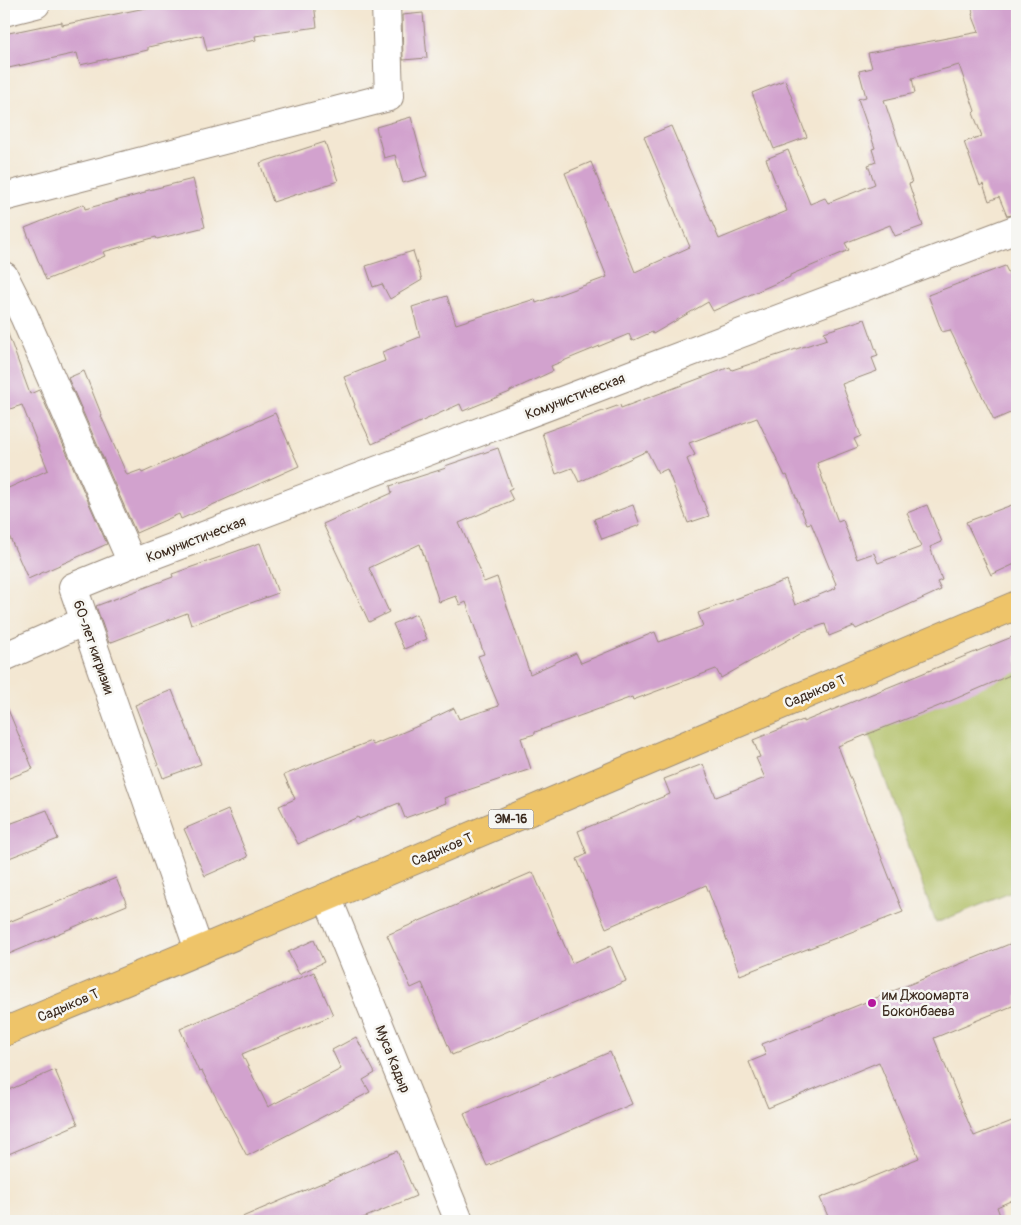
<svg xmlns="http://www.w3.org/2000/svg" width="1021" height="1225" viewBox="0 0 1021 1225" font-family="Pangolin,sans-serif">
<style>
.green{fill:#aebd60;stroke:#74743f}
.building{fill:#d2a2ce}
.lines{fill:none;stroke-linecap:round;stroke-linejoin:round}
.minor-casing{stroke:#978878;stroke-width:30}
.tertiary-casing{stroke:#978878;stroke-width:30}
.trunk-casing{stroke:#978878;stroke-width:30}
.minor{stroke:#fff;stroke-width:28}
.tertiary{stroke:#fff;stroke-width:28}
.trunk{stroke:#eec469;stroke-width:28}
.poi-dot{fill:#b5179e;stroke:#f6f6f2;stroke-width:2}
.labels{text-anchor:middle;stroke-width:5;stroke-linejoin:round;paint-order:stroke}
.shield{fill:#f6f6f2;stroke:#73675e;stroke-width:1}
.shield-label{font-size:12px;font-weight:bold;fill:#3b2a1e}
.street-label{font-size:14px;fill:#3b2a1e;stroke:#f6f6f2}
.poi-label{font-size:14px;fill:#3b2a1e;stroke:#f6f6f2;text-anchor:start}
</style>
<rect width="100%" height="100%" fill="#f6f6f2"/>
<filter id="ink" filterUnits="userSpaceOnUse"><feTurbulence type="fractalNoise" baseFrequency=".02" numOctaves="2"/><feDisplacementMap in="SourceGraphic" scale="10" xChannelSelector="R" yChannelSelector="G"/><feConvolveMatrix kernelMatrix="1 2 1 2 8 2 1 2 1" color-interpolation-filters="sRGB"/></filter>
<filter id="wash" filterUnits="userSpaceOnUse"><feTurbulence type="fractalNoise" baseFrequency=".0096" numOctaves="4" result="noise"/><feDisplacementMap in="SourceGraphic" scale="20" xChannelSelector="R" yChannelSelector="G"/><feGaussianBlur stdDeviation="1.12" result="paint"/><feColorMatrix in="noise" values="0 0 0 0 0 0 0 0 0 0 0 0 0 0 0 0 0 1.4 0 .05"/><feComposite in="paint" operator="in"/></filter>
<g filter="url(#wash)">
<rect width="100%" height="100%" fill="#f3e7d2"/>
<path class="green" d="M1017 662V890L936 923 867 728Z"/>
<g id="blocks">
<g class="building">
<path d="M165 4H314L317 27 255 36 256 40 207 51 203 35 148 47V50L80 65 77 53 4 69V34L62 22V25Z"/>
<path d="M971 4H1017V214L1007 216 999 197 989 201 983 184 980 186 964 142 982 136 973 113 975 111 959 65 912 78 915 93 884 100 912 183 909 184 923 226 895 236 890 225 845 243 849 250 790 275V277L713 311 708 302 653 334 652 332 632 341 629 334 551 366 553 371 510 391V392L463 411 460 404 372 444 354 406 355 405 344 377 385 361 382 352 420 337 412 307 447 296 456 324 535 299 536 303 607 277 565 173 591 162 635 272 690 247 644 137 671 126 719 239 787 211 766 159 788 150 810 204 825 198 828 203 875 184 868 165 876 162 872 149 875 148 858 99 866 97 859 71 872 68 868 53 979 32 972 14 973 13Z"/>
<path d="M423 13 427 58 403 60 402 15Z"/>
<path d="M785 80 807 137 774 149 752 93Z"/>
<path d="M411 117 427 176 403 183 395 155 384 158 376 127Z"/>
<path d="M325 142 338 181 273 202 260 163Z"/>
<path d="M193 179 205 227 157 239 156 237 103 252 105 256 46 280 25 228 84 204 85 209 145 193V191Z"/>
<path d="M413 251 422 280 390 299 382 284 373 287 366 266Z"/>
<path d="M1005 266 1009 274 1017 271V410L994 420 950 330 942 332 928 295Z"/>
<path d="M865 319 878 356 872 358 877 371 842 384 861 436 854 439 858 447 817 463 838 522 843 520 857 559 874 553 878 563 921 547 907 513 927 505 942 542 930 547 942 580 937 582 941 590 856 629 854 626 829 636 825 624 802 632 721 678 716 669 633 700 632 697 535 732V734L521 738 531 769 444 798 446 803 405 818 399 803 359 819 358 817 298 844 279 806 295 799 284 775 371 741 373 745 432 720 431 719 454 708 459 719 499 706 478 656 484 654 466 602 460 605 456 596 439 602 420 544 369 568 389 612 369 622 323 524 392 493 390 486 446 468 445 466 498 448 512 488 508 490 513 500 459 523 479 567 484 582 497 577 530 674 576 653 581 663 655 632 659 642 703 626 698 613 786 580 795 605 836 588 835 585 836 584 811 523 807 524 787 475 785 476 757 418 689 443 695 455 687 459 709 516 688 523 667 469 658 473 647 451 579 482 572 468 556 474 542 433 620 405 621 408 730 367 732 370 827 339 824 332Z"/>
<path d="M7 331 30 394 39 390 107 544 28 579 4 524V490L48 470 22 405 4 411V332Z"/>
<path d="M84 371 102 416H101L127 475 141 470 142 473 275 413 299 466 181 519 179 514 136 533 68 378Z"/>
<path d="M1017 503V563L991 575 966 522Z"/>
<path d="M633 505 640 525 602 539 594 519Z"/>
<path d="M260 543 278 593 191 625 187 613 109 643 96 606 173 577 172 574Z"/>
<path d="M416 614 427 639 404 649 393 624Z"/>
<path d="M1017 635V672L939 706 838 746 903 912 740 975 706 885 606 928 577 859 587 854 578 831 670 794 664 779 703 764 716 797 765 778 756 758 760 757 753 740 803 720V722Z"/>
<path d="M172 690 201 764 163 778 135 705Z"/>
<path d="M4 700 33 769 4 780Z"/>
<path d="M47 810 58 839 4 860V826Z"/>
<path d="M228 810 248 857 205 876 184 829Z"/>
<path d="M533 872 572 963 611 946 626 981 452 1055 422 983 411 988 387 935Z"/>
<path d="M116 878 127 905 4 956V924Z"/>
<path d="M314 940 324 962 299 974 288 952Z"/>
<path d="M1017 941V1004L934 1038 974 1136 1017 1119V1198L997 1207 1002 1221H830L820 1198 919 1158 879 1062 768 1108 749 1062 766 1055 762 1044Z"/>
<path d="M314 972 333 1015 242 1054 268 1107 341 1069 332 1050 356 1037 375 1073 363 1080 370 1092 247 1156 202 1071 199 1072 180 1029Z"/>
<path d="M610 1052 632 1104 487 1166 464 1114Z"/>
<path d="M55 1070 78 1124 4 1156V1092Z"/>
<path d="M397 1151 416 1196 356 1221H233Z"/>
</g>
</g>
</g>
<g filter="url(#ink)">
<use href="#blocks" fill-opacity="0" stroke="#978878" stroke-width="1"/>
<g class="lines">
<defs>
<g id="minor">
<path d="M4 12 36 4"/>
<path d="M4 197 389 97 386 4"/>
<path d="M4 276 24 316 132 563 73 587 199 950"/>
<path d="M132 563 1017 229"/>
<path d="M4 657 85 621"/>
</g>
<path id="tertiary" d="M327 897 459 1221"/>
<path id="trunk" d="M4 1032 327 897 1017 605"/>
</defs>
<use href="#minor" class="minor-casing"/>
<use href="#tertiary" class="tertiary-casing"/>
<use href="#trunk" class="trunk-casing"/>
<use href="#minor" class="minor"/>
<use href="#tertiary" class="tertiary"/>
<use href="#trunk" class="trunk"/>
</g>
</g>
<circle class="poi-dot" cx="872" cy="1003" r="5"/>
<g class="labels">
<rect class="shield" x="488.5" y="809.5" width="45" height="19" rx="4"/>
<g class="shield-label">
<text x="511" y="823">ЭМ-16</text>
</g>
<g class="street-label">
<text transform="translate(575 396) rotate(-21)" y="5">Комунистическая</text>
<text transform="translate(196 539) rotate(-21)" y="5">Комунистическая</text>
<text transform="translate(94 647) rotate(71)" y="5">60-лет кигризии</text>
<text transform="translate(815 691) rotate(-23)" y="5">Садыков Т</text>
<text transform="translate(442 849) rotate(-23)" y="5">Садыков Т</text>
<text transform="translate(68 1005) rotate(-23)" y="5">Садыков Т</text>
<text transform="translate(393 1059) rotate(68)" y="5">Муса Кадыр</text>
</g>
<g class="poi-label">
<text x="882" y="1000">им Джоомарта<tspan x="882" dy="16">Боконбаева</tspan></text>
</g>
</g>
<rect width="1021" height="1225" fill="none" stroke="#f6f6f2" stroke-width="20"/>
</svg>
